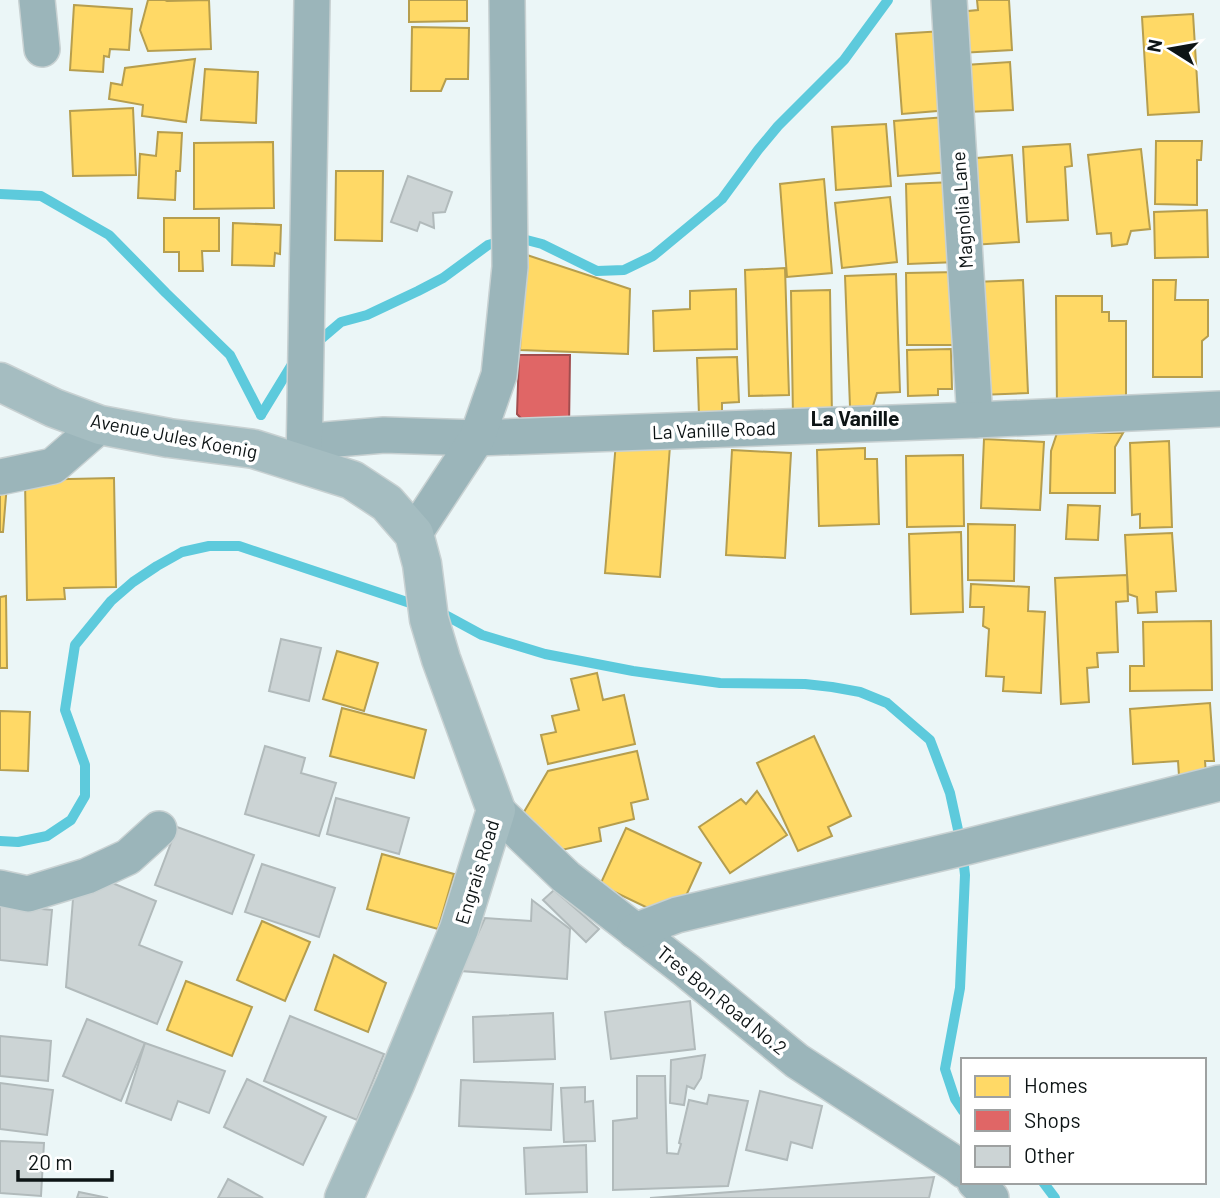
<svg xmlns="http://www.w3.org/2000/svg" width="1220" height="1198" viewBox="0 0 1220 1198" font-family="Barlow,sans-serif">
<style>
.homes{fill:#ffd966;stroke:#b69e4e;stroke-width:2}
.shops{fill:#e06666;stroke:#a14d4e;stroke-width:2}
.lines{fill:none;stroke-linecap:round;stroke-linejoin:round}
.stream{stroke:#5dcadc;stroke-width:10}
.building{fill:#ccd4d5;stroke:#b1babb;stroke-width:2}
.street-casing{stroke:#c8d1d2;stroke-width:38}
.secondary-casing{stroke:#c8d1d2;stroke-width:41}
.street{stroke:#9bb5ba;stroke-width:35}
.secondary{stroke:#a5bdc1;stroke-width:38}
.labels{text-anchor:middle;stroke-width:7;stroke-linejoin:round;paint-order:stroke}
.street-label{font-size:19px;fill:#0d1415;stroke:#fff}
.neighbourhood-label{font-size:21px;font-weight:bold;fill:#0d1415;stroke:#fff}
</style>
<rect width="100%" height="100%" fill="#ebf6f7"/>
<g class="homes">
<path d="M148 0H165L167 1 209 0 211 49 148 51 140 30Z"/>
<path d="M409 0H467V21L409 22Z"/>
<path d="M977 0H1009L1012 50 960 53 958 12 978 10Z"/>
<path d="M74 5 132 9 129 50 110 49 109 57 104 56 103 72 70 70Z"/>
<path d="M1193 14 1199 112 1148 115 1142 17Z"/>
<path d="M412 27 469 28 468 79H446L441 91H411Z"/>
<path d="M943 31 949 110 902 114 896 34Z"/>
<path d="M195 59 186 122 142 116 143 105 109 99 111 83 122 85 125 68Z"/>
<path d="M1010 62 1013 110 967 112 965 65Z"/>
<path d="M205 69 258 72 256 123 201 120Z"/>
<path d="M133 108 136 175 73 176 70 111Z"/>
<path d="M946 117 951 172 898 176 894 121Z"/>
<path d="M886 124 891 186 836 190 832 127Z"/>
<path d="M158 132 182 133 180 171H176L175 200 138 198 140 154 156 156Z"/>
<path d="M1156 141H1202L1201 160H1197V205L1155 204Z"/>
<path d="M273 142 274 208 194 209V143Z"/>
<path d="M1070 144 1072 166 1065 167 1068 220 1027 222 1023 147Z"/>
<path d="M1141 149 1150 229 1131 231 1127 244 1112 246 1111 233 1097 234 1088 155Z"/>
<path d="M1012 155 1019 242 972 245 965 159Z"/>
<path d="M336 171H383L382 241 335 240Z"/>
<path d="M824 179 832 273 787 277 780 184Z"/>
<path d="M954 182 957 262 908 264 906 184Z"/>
<path d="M890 197 897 262 842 268 835 203Z"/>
<path d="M1207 210 1208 257 1155 258 1154 212Z"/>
<path d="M164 218H219V251H202L203 271H179V252H164Z"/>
<path d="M233 223 281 225 280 254 275 253 274 266 232 265Z"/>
<path d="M524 254 630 289 628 354 520 350Z"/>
<path d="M785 268 789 395 749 396 745 270Z"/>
<path d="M958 272V345H907L906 273Z"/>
<path d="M896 274 900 392 877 393 873 406 850 407 845 276Z"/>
<path d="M1023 280 1028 393 979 395 974 282Z"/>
<path d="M1153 280H1176L1175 300H1208V336L1202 341V377H1153Z"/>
<path d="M736 289 737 349 654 351 653 311 690 309V291Z"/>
<path d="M830 290 832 418H793L791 291Z"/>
<path d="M1056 296H1102V312H1109V321H1126V411H1057Z"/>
<path d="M951 349 952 389H938V395L908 396 907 350Z"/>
<path d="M737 357 739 402 722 403V414L699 415 697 358Z"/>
<path d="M1057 433H1123L1115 447V493H1050L1051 451Z"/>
<path d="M984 439 1044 442 1040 510 981 508Z"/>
<path d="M1169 441 1172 527 1140 528V514L1132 515 1130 443Z"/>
<path d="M616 442 670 446 660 577 605 573Z"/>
<path d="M865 448V459H877L879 524 819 526 817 450Z"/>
<path d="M732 450 791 453 785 558 726 555Z"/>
<path d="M963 455 964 526 907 527 906 456Z"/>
<path d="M114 478 116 587 64 588 65 599 27 600 25 480Z"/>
<path d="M0 483 7 484 3 532H0Z"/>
<path d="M1068 505 1100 506 1098 540 1066 539Z"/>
<path d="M968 524 1015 525 1014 581 968 580Z"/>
<path d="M961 532 963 612 911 614 909 534Z"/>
<path d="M1172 533 1176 591 1156 592 1157 612 1138 613 1137 597 1128 594 1125 535Z"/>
<path d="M1127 575 1128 601 1116 602 1118 652 1097 653 1098 667 1087 668 1089 702 1061 704 1055 578Z"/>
<path d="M971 584 1029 587 1028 611 1045 612 1041 693 1003 691 1004 677 986 676 989 629 983 626 984 607H970Z"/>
<path d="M6 596 7 668H0V597Z"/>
<path d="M1211 621 1212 690 1130 691V666H1144L1143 622Z"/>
<path d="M337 651 378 663 364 711 323 699Z"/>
<path d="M597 673 603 700 624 695 635 744 548 764 541 735 556 732 552 716 579 710 571 679Z"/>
<path d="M1210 703 1214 761H1205L1206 774 1179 776 1178 761 1133 764 1130 709Z"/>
<path d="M342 708 426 730 414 778 330 756Z"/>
<path d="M0 711 30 712 28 771 0 770Z"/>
<path d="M814 736 851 816 828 827 832 836 798 851 757 763Z"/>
<path d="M637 751 648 799 631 803 634 819 599 828 601 841 553 852 524 812 548 771Z"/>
<path d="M757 791 787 835 730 873 699 827 741 799 746 804Z"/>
<path d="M626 828 701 863 680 909 652 910 600 885Z"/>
<path d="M382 854 454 874 438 929 367 909Z"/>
<path d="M262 921 310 942 285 1001 237 980Z"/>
<path d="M334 955 386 983 368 1032 315 1010Z"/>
<path d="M186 981 252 1007 232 1056 167 1030Z"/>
</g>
<path class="shops" d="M519 355H570L569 429 532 430 517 414Z"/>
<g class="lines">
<g class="stream">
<path d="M0 194 41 196 109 235 166 293 230 355 261 415"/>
<path d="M314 345 341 322 367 315 418 291 443 278 488 245 515 237 542 244 597 271 624 270 653 256 722 199 758 150 778 126 844 60 888 0"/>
<path d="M261 415 294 361"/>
<path d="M436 612 447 616 482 635 545 654 633 671 720 683 805 684 832 687 860 692 887 703 930 740 950 793 962 848 965 875 960 988 945 1069 955 1099 963 1111"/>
<path d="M0 841 18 842 47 836 71 820 85 796V765L65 710 75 645 111 601 133 582 157 566 182 552 209 546H239L419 606"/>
<path d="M1043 1182 1055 1198"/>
</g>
</g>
<g class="building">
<path d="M408 176 452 192 445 212 433 213 434 228 420 222 417 231 391 222Z"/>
<path d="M281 639 321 648 309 701 269 691Z"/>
<path d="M265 746 305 758 301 773 336 783 319 836 245 814Z"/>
<path d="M336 798 409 818 399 854 327 834Z"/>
<path d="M177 827 254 855 232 914 155 885Z"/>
<path d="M262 864 335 888 319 937 245 912Z"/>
<path d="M105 880 156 901 139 945 182 962 157 1024 66 987 73 899Z"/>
<path d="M554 890 599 929 586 942 543 900Z"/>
<path d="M532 900 570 929 567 979 461 971 485 918 531 921Z"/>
<path d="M0 905 52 910 47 965 0 960Z"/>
<path d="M690 1001 695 1049 611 1059 605 1012Z"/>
<path d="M553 1013 555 1059 474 1062 473 1017Z"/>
<path d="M290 1016 384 1054 357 1120 264 1081Z"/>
<path d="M87 1019 145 1043 121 1101 63 1076Z"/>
<path d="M0 1036 51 1041 48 1081 0 1076Z"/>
<path d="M145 1043 225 1071 209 1113 178 1101 171 1120 126 1103Z"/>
<path d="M705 1055 701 1078 694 1089 687 1086 684 1105 670 1103 671 1060Z"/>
<path d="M637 1076H665L667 1153 678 1154 681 1144 679 1143 689 1100 707 1104 709 1095 748 1101 728 1186 613 1190V1121L637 1118Z"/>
<path d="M247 1079 326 1117 303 1165 224 1127Z"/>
<path d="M461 1080 553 1084 551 1130 459 1126Z"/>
<path d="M0 1083 53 1090 47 1135 0 1129Z"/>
<path d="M585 1087V1102L593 1101 595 1141 564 1142 561 1088Z"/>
<path d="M760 1091 822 1106 812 1148 791 1142 787 1160 746 1150Z"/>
<path d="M0 1141 44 1143 41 1196 0 1193Z"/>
<path d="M586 1145 587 1192 526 1194 524 1148Z"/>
<path d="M934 1177 929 1198H650Z"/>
<path d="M228 1179 263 1198H218Z"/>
<path d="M79 1192 108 1198H77Z"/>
</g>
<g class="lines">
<defs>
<g id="street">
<path d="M37 0 42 49"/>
<path d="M949 0 975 420"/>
<path d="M304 465 325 440 384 435 477 438 975 420 1220 409"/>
<path d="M304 465 312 0"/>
<path d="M0 477 53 466 100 425"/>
<path d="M414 534 477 438 499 375 510 267 507 0"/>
<path d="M496 810 566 877 686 970 797 1061 957 1165 963 1170"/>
<path d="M0 888 28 894 87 876 128 857 159 829"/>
<path d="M635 931 677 915 962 848 1220 783"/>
<path d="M975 1182 991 1198"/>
</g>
<path id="secondary" d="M0 382 54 408 100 425 169 438 254 449 352 480 387 503 414 534 422 564 429 619 441 659 496 810 459 929 395 1084 344 1198"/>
</defs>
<use href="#street" class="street-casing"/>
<use href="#secondary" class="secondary-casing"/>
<use href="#street" class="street"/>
<use href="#secondary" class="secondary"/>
</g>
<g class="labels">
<g class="street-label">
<text transform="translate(962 210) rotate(-94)" y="7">Magnolia Lane</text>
<text transform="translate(714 430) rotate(-2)" y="7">La Vanille Road</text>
<text transform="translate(174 436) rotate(11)" y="7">Avenue Jules Koenig</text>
<text transform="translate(477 872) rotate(-73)" y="7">Engrais Road</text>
<text transform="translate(722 1000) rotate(39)" y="7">Tres Bon Road No.2</text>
</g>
<g class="neighbourhood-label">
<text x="855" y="426">La Vanille</text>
</g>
</g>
<rect x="961" y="1058" width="245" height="126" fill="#ffffff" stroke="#9ea1a1" stroke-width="2"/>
<rect x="975" y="1076" width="35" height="21" fill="#ffd966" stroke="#9ea1a1" stroke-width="2"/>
<text x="1024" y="1093" font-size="21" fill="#0d1415">Homes</text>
<rect x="975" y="1110" width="35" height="21" fill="#e06666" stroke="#9ea1a1" stroke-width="2"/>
<text x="1024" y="1128" font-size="21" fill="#0d1415">Shops</text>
<rect x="975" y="1146" width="35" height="21" fill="#ccd4d5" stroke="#9ea1a1" stroke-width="2"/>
<text x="1024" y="1163" font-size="21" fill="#0d1415">Other</text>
<g transform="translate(1171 49) rotate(281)" stroke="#ffffff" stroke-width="5" paint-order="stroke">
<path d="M0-5L12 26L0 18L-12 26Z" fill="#0d1415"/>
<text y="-10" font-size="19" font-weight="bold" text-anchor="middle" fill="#0d1415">N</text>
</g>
<path d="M18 1170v10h94v-10" fill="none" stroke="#0d1415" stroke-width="3.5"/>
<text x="28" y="1170" font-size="21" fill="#0d1415" stroke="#ffffff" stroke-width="5" paint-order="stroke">20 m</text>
</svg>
